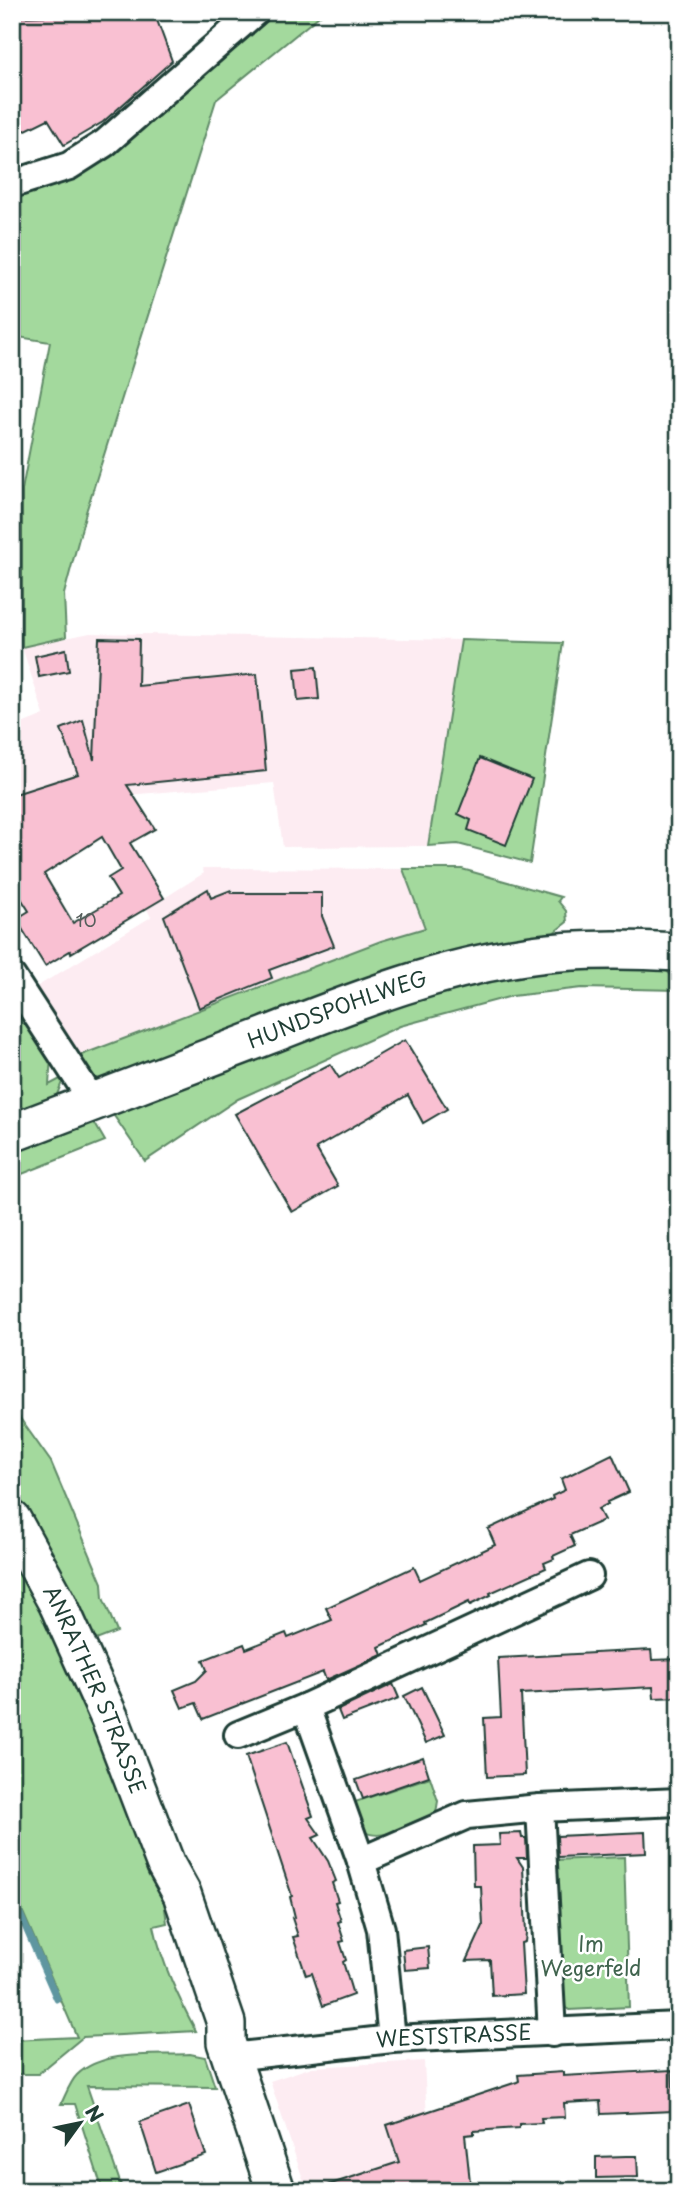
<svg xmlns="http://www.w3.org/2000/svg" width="691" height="2203" viewBox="0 0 691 2203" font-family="'Playpen Sans',sans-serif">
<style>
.built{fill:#fdecf2}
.green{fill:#a3d99d;stroke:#618b68;stroke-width:2}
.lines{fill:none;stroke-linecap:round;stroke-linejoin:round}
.stream{stroke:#5e96a0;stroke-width:7}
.building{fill:#f9c0d2;stroke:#1f3d34;stroke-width:2;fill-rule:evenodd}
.street-casing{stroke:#1f3d34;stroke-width:32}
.secondary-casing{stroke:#1f3d34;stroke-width:42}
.street{stroke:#fff;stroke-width:26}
.secondary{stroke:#fff;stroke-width:37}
.labels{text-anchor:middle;stroke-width:5;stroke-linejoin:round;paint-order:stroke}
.number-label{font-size:18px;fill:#565e5c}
.street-label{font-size:21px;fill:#1f3d34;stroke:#fff}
.park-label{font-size:21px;fill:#40644e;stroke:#fff}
</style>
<rect width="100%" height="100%" fill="#fff"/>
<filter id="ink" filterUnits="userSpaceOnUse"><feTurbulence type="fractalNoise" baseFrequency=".0143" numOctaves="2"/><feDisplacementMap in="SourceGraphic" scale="14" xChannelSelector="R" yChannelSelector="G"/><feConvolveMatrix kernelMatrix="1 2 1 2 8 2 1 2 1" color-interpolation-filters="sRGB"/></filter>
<g filter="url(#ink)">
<g class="built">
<path d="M90 633 461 640 428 846 283 847 274 783 102 797 12 827V728L44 715 22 647Z"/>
<path d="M202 868 403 869 426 928 381 941 76 1057 33 989 151 917 147 909 204 873Z"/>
<path d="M424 2061 427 2119 447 2191H307L270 2081 312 2067Z"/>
</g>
<g class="green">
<path d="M269 12H324L216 100 86 512 64 594 66 637 22 647V490L50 342 12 336V192Z"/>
<path d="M461 640 563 643 530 863 458 844 428 846Z"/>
<path d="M403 869H462L561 897 558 901 566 911 567 922 547 938 113 1081 97 1079 76 1057 381 941 425 928Z"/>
<path d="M655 962 679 981V990L582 988 512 996 400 1026 238 1099 145 1161 110 1110 381 1002 516 969Z"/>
<path d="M12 995 51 1056 49 1085 64 1077 56 1097 12 1121Z"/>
<path d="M91 1117 105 1141 12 1178V1147Z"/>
<path d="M12 1407 51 1462 102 1583 103 1598 117 1632 91 1642 32 1531 12 1498Z"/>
<path d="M12 1543 46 1608 163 1894 167 1923 154 1926C162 1964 178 1997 196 2031L83 2037 38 2074H12V2040L77 2037 12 1887Z"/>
<path d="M430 1777 438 1801 436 1813C421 1823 382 1842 365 1832L352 1803Z"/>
<path d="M624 1857 629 2007 569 2010 557 2000 554 1860Z"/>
<path d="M190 2054 205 2057 215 2087 87 2086 123 2191H103L75 2104H61C66 2094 70 2082 77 2075 104 2049 156 2056 190 2054Z"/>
</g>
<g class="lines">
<path class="stream" d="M12 1896 57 1999"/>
</g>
<g class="building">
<path d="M45 12H154L172 61 103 122 64 145 48 119 20 133V49H12V17L45 16Z"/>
<path d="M99 638 139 639 138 686 257 674 266 771 127 785 155 829 130 843 164 898 71 953 70 951 45 966 16 919 29 911 12 884V795L78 774 61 729 83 720 94 760ZM102 837 121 870 108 878 119 896 73 923 44 874Z"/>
<path d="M66 649 69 671 39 677 35 656Z"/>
<path d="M316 667 319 699 298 701 295 669Z"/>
<path d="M480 758 532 779 506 845 468 830 471 820 458 814Z"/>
<path d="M208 889 211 898 231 890 232 893H322V916L334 946 269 970 272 978 199 1008 164 916Z"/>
<path d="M405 1040 447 1109 423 1123 408 1095 316 1148 338 1186 292 1212 235 1114 330 1064 339 1078Z"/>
<path d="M612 1454 629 1492 607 1502 608 1504 598 1509 604 1520 570 1535 575 1546 553 1556 554 1559 544 1563 546 1568 490 1593 491 1595 470 1605 469 1602 425 1623 426 1625 379 1647 382 1655 326 1680 323 1672 203 1719 196 1703 182 1708 174 1690 196 1681 207 1670 203 1660 244 1644 246 1649 286 1633 288 1638 332 1620 326 1608 414 1567 420 1580 495 1545 488 1529 553 1499 552 1496 565 1490 561 1479Z"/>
<path d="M651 1650 652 1660 679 1659V1697L654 1698 653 1687 521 1694 525 1775 487 1777 484 1718 501 1717 498 1658Z"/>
<path d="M393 1684 399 1698 342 1720 338 1710Z"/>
<path d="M422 1687 445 1735 426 1743 404 1696Z"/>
<path d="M287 1742 313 1816 308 1818 320 1835 313 1838 328 1861 336 1881 332 1883 338 1901 335 1902 341 1921 338 1922 344 1941 340 1942 346 1960 343 1962 353 1995 323 2006 312 1973 306 1975 293 1937 298 1936 292 1918 295 1917 290 1897 292 1896 246 1756Z"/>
<path d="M423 1757 429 1776 363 1799 356 1780Z"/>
<path d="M645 1832 646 1853 558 1857 557 1836Z"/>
<path d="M521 1833 522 1838H526L527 1858H517L523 1867 526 1933 525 1942 521 1943 524 1994 492 1996 490 1960 467 1961 483 1926 481 1886H474L473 1846 500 1845 499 1834Z"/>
<path d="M428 1947 430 1968 405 1970 403 1950Z"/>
<path d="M672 2070 674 2111 601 2114 600 2101 564 2103 565 2117 541 2118 542 2123 519 2124V2128L474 2131V2134L465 2135 471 2191H323L322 2187 399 2162 387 2125 517 2082 519 2081 518 2075 563 2072V2076Z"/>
<path d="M189 2105 206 2155 156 2172 140 2122Z"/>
<path d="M626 2156H637L638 2177 596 2178V2157Z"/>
</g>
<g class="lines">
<defs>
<g id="street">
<path d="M12 184 69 166 105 143 255 12"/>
<path d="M12 977 93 1102"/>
<path d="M238 1735 306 1707"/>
<path d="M540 1808 552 2033"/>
<path d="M361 1861 306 1707 589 1576"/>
<path d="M392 2039 381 1929 361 1861 467 1815 540 1808 679 1802"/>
<path id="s1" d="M231 2057 392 2039 679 2026"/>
</g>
<g id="secondary">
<path id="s2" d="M12 1133C97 1101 181 1068 266 1036 351 1003 434 969 525 956 575 948 628 949 679 952"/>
<path id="s3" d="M12 1520 58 1604 110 1719 166 1865 182 1894 226 2023V2042L276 2191"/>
</g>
</defs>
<use href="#street" class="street-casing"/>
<use href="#secondary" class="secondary-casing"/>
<use href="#street" class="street"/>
<use href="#secondary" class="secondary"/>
</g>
</g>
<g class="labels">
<g class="number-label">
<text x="86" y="927">10</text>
</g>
<g class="street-label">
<text dy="7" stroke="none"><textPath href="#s2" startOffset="348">HUNDSPOHLWEG</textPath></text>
<text dy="7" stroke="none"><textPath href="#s3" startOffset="189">ANRATHER STRASSE</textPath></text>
<text dy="7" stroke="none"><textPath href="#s1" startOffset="224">WESTSTRASSE</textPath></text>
</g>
<g class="park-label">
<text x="591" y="1952">Im<tspan x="591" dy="24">Wegerfeld</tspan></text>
</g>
</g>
<rect width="691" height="2203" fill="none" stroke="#fff" stroke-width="42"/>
<rect x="21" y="21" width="649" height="2161" fill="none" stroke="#1f3d34" stroke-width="2.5" filter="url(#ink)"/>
<g transform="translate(80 2123) rotate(57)" stroke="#ffffff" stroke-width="5" paint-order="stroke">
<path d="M0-5L12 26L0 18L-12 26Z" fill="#1f3d34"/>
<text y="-10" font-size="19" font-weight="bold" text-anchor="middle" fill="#1f3d34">N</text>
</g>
</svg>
